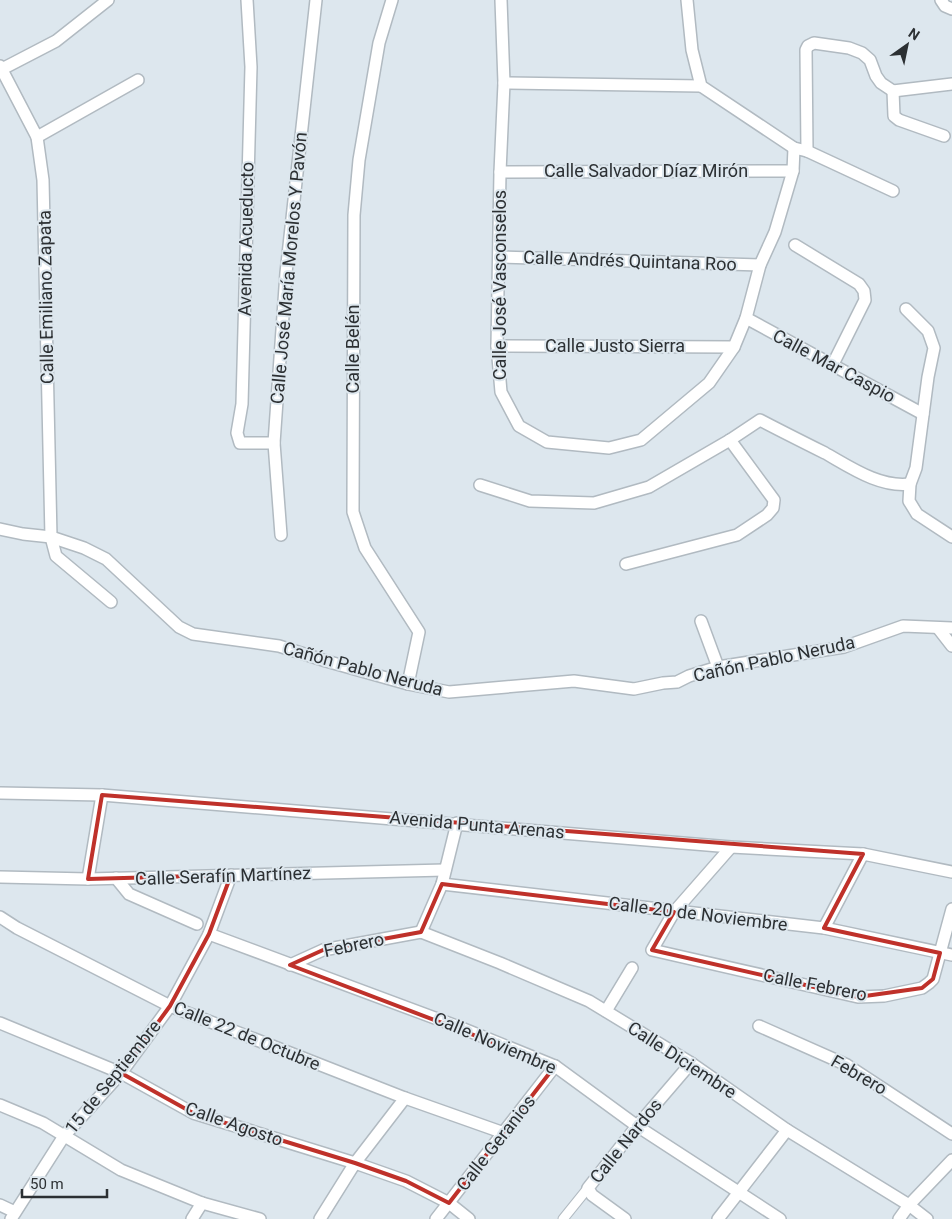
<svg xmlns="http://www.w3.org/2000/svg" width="952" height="1219" viewBox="0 0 952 1219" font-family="Roboto,sans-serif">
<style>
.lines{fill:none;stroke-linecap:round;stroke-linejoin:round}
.pedestrian-casing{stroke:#b1bac1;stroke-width:11}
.minor-casing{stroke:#b1bac1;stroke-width:14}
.pedestrian{stroke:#fff;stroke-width:9}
.minor{stroke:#fff;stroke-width:11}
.marked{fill:none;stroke:#bf312a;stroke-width:4;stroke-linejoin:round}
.labels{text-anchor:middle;stroke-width:4;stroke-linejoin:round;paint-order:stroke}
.street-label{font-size:18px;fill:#2c3033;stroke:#dde7ee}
</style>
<rect width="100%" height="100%" fill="#dde7ee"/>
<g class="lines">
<defs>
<path id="pedestrian" d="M563 1219 588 1188"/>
<g id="minor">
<path d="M247 0 251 67 242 404 237 433 240 443H274"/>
<path d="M392 0 379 43 359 160 354 215 353 512 365 548 419 632 408 684"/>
<path d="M501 0 504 83 500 172 497 346 501 392 519 426 547 442 609 448 641 440 709 383 734 347 746 318 760 265 775 232 793 171 794 148"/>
<path d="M687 0 692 50 701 86 794 148 807 151 893 191"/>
<path d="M941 0 945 6 952 9"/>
<path d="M0 66 37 137 43 180 51 537 56 556 111 602"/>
<path d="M2 69 56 41 108 0"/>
<path d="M504 83 701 86"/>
<path d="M893 91 894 116 899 120 944 136"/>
<path d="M37 137 138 80"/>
<path d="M807 151 806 50 808 46 814 43 849 48 862 53 870 60 876 76 881 83 893 91 952 84"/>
<path d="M500 172 793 171"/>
<path d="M795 245 859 284 864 291 865 300 833 364"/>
<path d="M499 257 760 265"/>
<path d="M906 309 928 331 934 348 928 377 916 468 910 484 909 501 917 514 952 537"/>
<path d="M746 318 923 414"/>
<path d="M497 346 734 347"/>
<path d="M480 485 530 501 594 503 649 487 730 440 760 420C781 431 803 442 825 453 850 467 880 488 910 484"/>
<path d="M0 529 23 534 51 537 84 548 106 559 179 627 193 634 279 646 326 661 408 684 449 692 574 681 634 689 663 683 677 682 689 676 718 667 844 647 903 626 952 628"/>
<path d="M281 535 274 443 286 273 316 0"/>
<path d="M626 564 737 535 767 515 773 508 774 500 730 440"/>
<path d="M701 621 718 667"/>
<path d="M938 628 952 646"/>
<path d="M0 793 102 795 731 847 863 854 952 872"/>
<path d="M731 847 674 912 652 950 858 997 884 996 922 988 929 983 933 979 952 909"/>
<path d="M0 877 88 879 445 870"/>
<path d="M116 878 129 894 197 924"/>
<path d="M88 879 102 795"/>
<path d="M442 884 824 928 952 955"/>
<path d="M0 917 17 928 170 1006 405 1098 504 1133"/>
<path d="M824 928 863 854"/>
<path d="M421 932 500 963 589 1001 691 1063 787 1130 909 1205 927 1219"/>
<path d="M421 932 442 884 457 823"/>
<path d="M209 934 459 1027 555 1066 637 1126 780 1219"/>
<path d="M290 965 323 950 421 932"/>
<path d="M606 1011 632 968"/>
<path d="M0 1023 121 1073 193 1113 355 1163 406 1181 449 1203 469 1219"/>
<path d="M759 1026 847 1065 952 1134"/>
<path d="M0 1105 43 1123 121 1170 202 1203 260 1219"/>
<path d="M0 1205 15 1212"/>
<path d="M11 1219 64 1136 121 1073 170 1006 209 934 231 875"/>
<path d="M192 1219 202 1203"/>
<path d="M320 1219 355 1163 405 1098"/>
<path d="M436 1219 555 1066"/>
<path d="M625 1219 592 1195 588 1188 637 1126 691 1063"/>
<path d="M718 1219 787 1130"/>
<path d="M899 1219 909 1205 952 1160"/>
</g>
</defs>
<use href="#pedestrian" class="pedestrian-casing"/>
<use href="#minor" class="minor-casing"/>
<use href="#pedestrian" class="pedestrian"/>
<use href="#minor" class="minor"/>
</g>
<path class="marked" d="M102 795 863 854 824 928 940 953 933 979 922 988 858 997 652 950 674 912 442 884 421 932 323 950 290 965 555 1066 449 1203 406 1181 355 1163 193 1113 121 1073 170 1006 209 934 231 875 88 879Z"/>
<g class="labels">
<g class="street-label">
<text x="646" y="177">Calle Salvador Díaz Mirón</text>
<text transform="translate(246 239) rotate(-89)" y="6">Avenida Acueducto</text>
<text transform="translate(630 261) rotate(2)" y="6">Calle Andrés Quintana Roo</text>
<text transform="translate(289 268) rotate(-85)" y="6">Calle José María Morelos Y Pavón</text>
<text transform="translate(500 285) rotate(-90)" y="6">Calle José Vasconselos</text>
<text transform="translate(46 297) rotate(-91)" y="6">Calle Emiliano Zapata</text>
<text x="615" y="352">Calle Justo Sierra</text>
<text transform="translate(353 349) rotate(-90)" y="6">Calle Belén</text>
<text transform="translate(834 366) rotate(28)" y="6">Calle Mar Caspio</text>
<text transform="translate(774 659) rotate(-12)" y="6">Cañón Pablo Neruda</text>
<text transform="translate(363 669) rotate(15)" y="6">Cañón Pablo Neruda</text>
<text transform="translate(477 825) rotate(5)" y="6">Avenida Punta Arenas</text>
<text transform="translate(223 876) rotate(-2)" y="6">Calle Serafín Martínez</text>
<text transform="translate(698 914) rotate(7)" y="6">Calle 20 de Noviembre</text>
<text transform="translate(354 945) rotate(-12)" y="6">Febrero</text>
<text transform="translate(815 985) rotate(11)" y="6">Calle Febrero</text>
<text transform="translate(247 1036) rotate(22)" y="6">Calle 22 de Octubre</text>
<text transform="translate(495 1043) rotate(23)" y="6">Calle Noviembre</text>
<text transform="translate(682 1060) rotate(33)" y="6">Calle Diciembre</text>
<text transform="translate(859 1075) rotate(30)" y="6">Febrero</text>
<text transform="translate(113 1077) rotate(-51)" y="6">15 de Septiembre</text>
<text transform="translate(234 1124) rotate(19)" y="6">Calle Agosto</text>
<text transform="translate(626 1141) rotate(-51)" y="6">Calle Nardos</text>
<text transform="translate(496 1143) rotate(-52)" y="6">Calle Geranios</text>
</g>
</g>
<g transform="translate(907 45) rotate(33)" stroke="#dde7ee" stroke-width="4" paint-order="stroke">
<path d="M0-4L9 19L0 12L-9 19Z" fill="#2c3033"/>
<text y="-8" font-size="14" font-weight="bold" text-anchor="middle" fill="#2c3033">N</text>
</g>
<path d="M22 1189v8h85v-8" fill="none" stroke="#2c3033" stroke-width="2.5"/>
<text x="30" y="1189" font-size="15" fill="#2c3033" stroke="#dde7ee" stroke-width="4" paint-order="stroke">50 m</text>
</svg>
